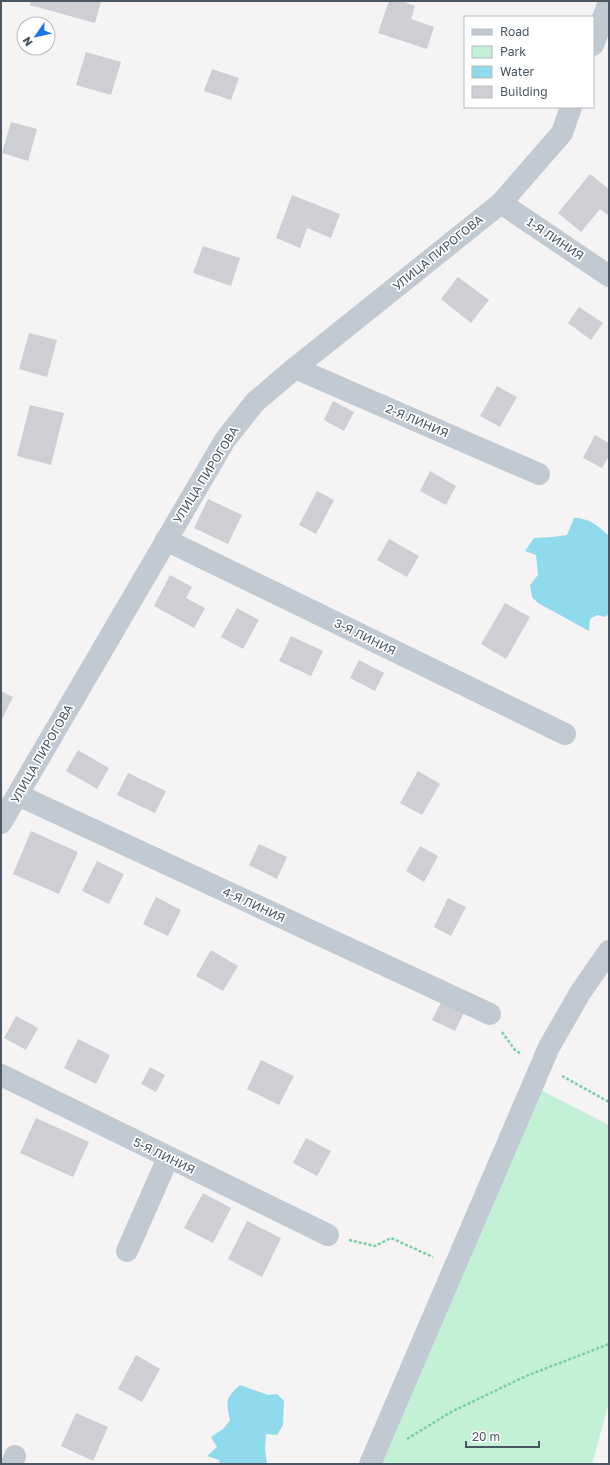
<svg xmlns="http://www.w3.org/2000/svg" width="610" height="1465" viewBox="0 0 610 1465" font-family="'Golos Text',sans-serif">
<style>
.green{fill:#c3f1d5}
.water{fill:#90daee}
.building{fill:#cdcfd5}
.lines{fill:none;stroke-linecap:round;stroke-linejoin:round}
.path{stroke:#7ad0a6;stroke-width:2.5;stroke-dasharray:3 2;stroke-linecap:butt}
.minor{stroke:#c1cad2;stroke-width:22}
.labels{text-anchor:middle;stroke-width:3.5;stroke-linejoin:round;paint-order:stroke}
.street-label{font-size:12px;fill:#4a5661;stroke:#fff}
</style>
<rect width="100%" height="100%" fill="#f5f3f3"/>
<path class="green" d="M523 1081 609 1125V1403L592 1464H359Z"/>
<g class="water">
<path d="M574 518C590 518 598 526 609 536V614L605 617 597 615 590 619 589 631 538 603 532 597 530 585 538 575 536 555 525 551 534 538 553 537 567 535Z"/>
<path d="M240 1385 268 1395 277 1394 284 1401 283 1425 277 1435 266 1434 265 1449 267 1464H220L219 1460 207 1456 217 1447 211 1437 223 1429 230 1420C226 1402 225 1398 240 1385Z"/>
</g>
<g class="building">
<path d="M31 1H101L95 23 30 5Z"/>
<path d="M389 1H402L415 6 411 19 434 27 427 49 378 33Z"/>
<path d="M86 52 121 62 111 95 76 85Z"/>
<path d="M212 69 239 78 231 100 204 91Z"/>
<path d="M11 122 37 129 28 161 2 153Z"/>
<path d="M590 174 609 189V216L600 209 581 232 558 213Z"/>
<path d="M292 195 340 214 331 238 307 228 300 248 276 238Z"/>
<path d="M203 246 240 258 231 286 193 273Z"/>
<path d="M458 277 489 300 471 323 441 299Z"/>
<path d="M579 307 603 323 591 340 568 323Z"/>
<path d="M29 333 57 340 47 377 19 369Z"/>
<path d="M497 386 517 397 500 427 480 416Z"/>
<path d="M333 401 354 412 344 431 324 420Z"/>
<path d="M30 405 64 413 51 465 17 456Z"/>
<path d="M595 435 609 443V456L602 468 583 458Z"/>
<path d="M430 471 456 486 446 505 420 491Z"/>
<path d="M317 491 334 500 316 534 299 525Z"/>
<path d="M208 499 242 515 228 544 194 528Z"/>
<path d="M389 539 419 556 407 577 377 560Z"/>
<path d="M170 575 192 587 186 598 205 608 194 628 154 606Z"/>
<path d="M505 603 530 617 506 659 481 644Z"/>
<path d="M237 608 259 620 243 649 221 637Z"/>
<path d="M291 636 323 651 311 676 279 661Z"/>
<path d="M359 660 384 673 375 691 350 678Z"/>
<path d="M1 691 13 697 2 719 1 718Z"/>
<path d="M78 750 109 768 97 789 66 771Z"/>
<path d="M418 771 440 784 422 815 400 803Z"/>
<path d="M128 773 166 791 155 813 117 795Z"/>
<path d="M31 831 78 852 59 894 13 874Z"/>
<path d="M259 844 287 857 277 879 249 865Z"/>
<path d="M420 846 438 856 424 882 406 871Z"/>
<path d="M97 861 124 874 109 904 82 891Z"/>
<path d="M156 897 181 910 168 936 143 924Z"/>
<path d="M448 898 466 907 451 936 434 927Z"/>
<path d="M211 950 238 966 223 991 196 976Z"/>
<path d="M442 1000 465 1011 455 1031 432 1020Z"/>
<path d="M16 1016 38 1028 26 1050 4 1038Z"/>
<path d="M78 1039 110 1055 96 1084 64 1068Z"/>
<path d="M261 1060 294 1076 279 1105 247 1089Z"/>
<path d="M150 1067 165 1075 156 1092 141 1084Z"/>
<path d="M36 1118 89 1142 73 1177 20 1153Z"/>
<path d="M306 1138 331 1151 317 1176 293 1163Z"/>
<path d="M203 1193 231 1208 213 1243 184 1228Z"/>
<path d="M247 1221 281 1238 262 1277 228 1259Z"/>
<path d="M136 1355 160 1369 142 1402 118 1389Z"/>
<path d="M76 1413 108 1427 93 1461 61 1446Z"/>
</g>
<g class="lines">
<g class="path">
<path d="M502 1032 515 1050 521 1054"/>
<path d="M562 1076 609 1102"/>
<path d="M349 1240 375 1246 391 1238 433 1257"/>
<path d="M407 1439 451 1412 526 1376 609 1344"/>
</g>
<g class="minor">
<path d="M593 45 609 2"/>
<path d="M501 203 609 276"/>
<path d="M295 368 539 474"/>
<path d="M166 540 565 734"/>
<path d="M18 795 490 1014"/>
<path d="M1 823 225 440 255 402 295 368 501 203 562 133 571 107"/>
<path d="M1 1075 328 1235"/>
<path d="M127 1251 168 1158"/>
<path d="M12 1464 15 1456"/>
<path d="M370 1464 549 1047 580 993 609 951"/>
</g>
</g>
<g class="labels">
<g class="street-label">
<text transform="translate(555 239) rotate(34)" y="4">1-Я ЛИНИЯ</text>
<text transform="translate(438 253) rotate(-39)" y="4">УЛИЦА ПИРОГОВА</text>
<text transform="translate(417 421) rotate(23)" y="4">2-Я ЛИНИЯ</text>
<text transform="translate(206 475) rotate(-58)" y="4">УЛИЦА ПИРОГОВА</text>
<text transform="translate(365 637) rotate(26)" y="4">3-Я ЛИНИЯ</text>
<text transform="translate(42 754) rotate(-60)" y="4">УЛИЦА ПИРОГОВА</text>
<text transform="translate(254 905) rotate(25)" y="4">4-Я ЛИНИЯ</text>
<text transform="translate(164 1156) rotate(26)" y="4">5-Я ЛИНИЯ</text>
</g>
</g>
<rect width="610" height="1465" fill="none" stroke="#4a5661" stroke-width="4"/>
<rect x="464" y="16" width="130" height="92" fill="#ffffff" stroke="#b7bbc0"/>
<rect x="472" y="29" width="20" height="6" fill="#c1cad2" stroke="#b7bbc0"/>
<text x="500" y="36" font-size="12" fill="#4a5661">Road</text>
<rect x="472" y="46" width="20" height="12" fill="#c3f1d5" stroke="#b7bbc0"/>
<text x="500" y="56" font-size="12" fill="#4a5661">Park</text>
<rect x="472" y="66" width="20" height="12" fill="#90daee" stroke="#b7bbc0"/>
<text x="500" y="76" font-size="12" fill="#4a5661">Water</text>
<rect x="472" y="86" width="20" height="12" fill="#cdcfd5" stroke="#b7bbc0"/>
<text x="500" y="96" font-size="12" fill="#4a5661">Building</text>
<g transform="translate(36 36) rotate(236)"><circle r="19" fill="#ffffff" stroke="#b7bbc0"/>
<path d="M0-3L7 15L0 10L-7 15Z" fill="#1a73e8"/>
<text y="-6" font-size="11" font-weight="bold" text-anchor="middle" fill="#4a5661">N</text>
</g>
<path d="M466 1441v6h73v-6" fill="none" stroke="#4a5661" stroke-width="2"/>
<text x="472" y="1441" font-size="12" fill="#4a5661" stroke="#ffffff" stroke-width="3" paint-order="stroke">20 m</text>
</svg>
